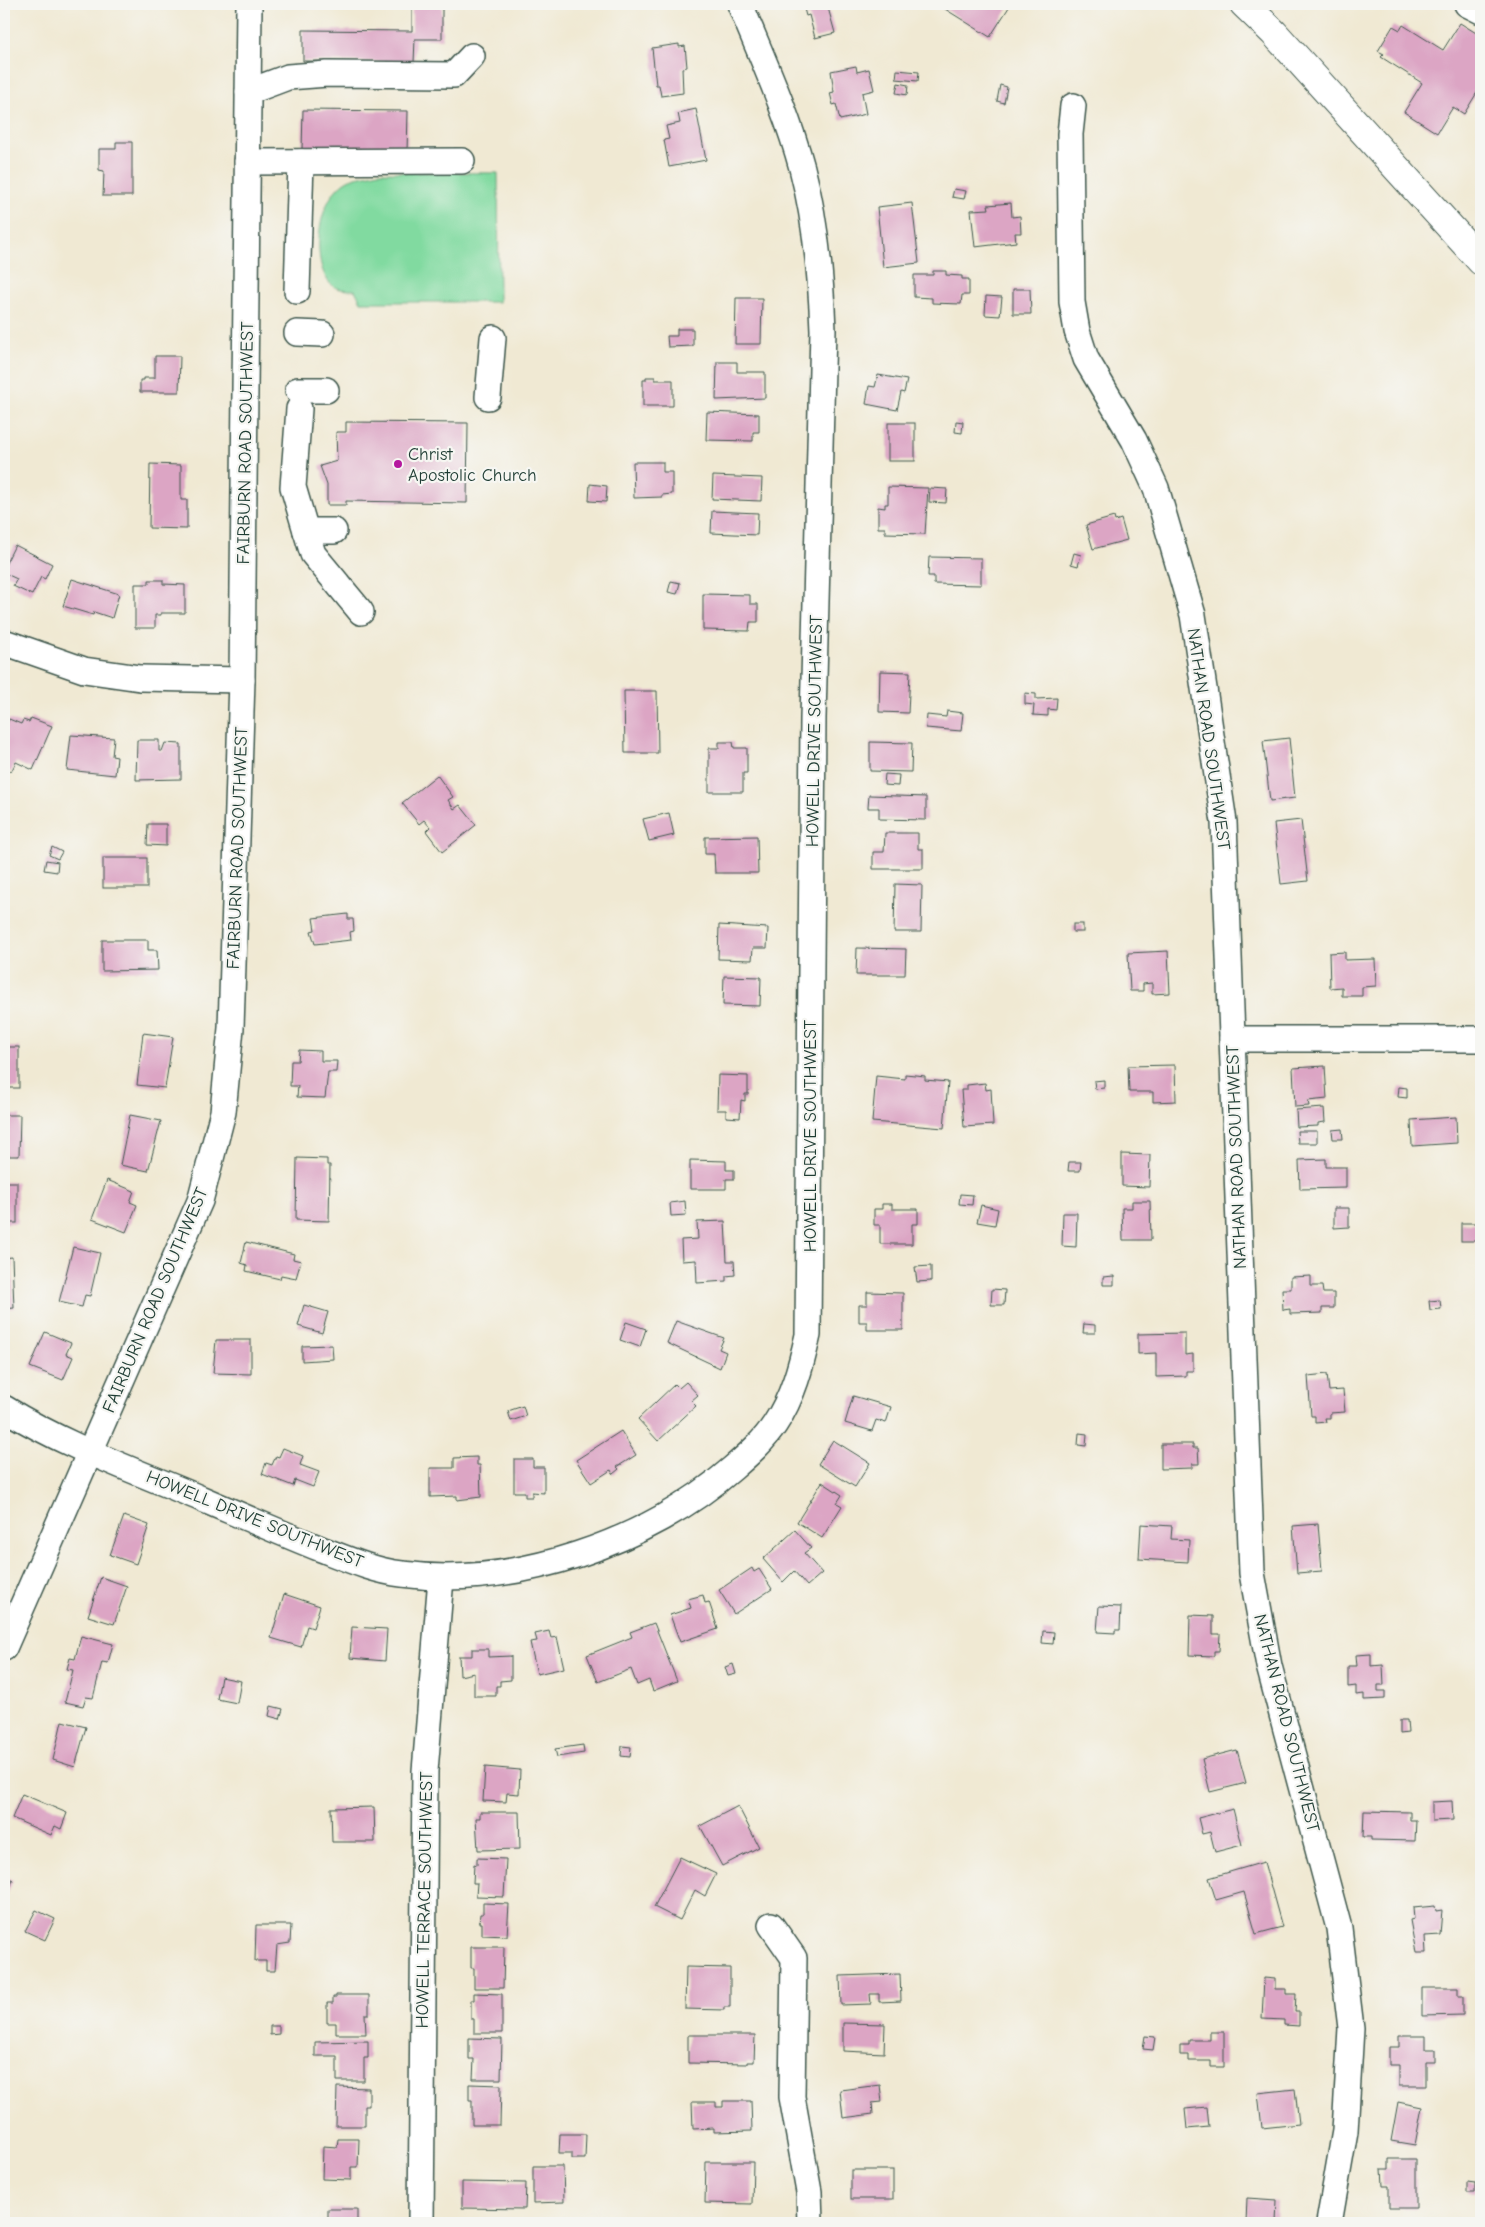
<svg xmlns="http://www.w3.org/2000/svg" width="1485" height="2227" viewBox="0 0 1485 2227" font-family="'Comic Neue',sans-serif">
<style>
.green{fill:#81daa0;stroke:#508c6a}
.building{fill:#dca5c4}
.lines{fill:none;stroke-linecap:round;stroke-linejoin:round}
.minor-casing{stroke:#3e574c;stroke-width:28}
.major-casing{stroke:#3e574c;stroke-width:30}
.minor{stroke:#fff;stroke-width:25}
.major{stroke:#fff;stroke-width:28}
.poi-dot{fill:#b5179e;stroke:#f6f6f2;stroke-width:2}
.labels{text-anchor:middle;stroke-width:4.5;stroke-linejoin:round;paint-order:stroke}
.street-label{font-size:18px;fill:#1f3d34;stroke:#f6f6f2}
.poi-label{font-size:18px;fill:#1f3d34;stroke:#f6f6f2;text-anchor:start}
</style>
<rect width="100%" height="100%" fill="#f6f6f2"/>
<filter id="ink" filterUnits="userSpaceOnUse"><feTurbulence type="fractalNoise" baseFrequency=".02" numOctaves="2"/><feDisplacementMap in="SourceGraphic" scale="10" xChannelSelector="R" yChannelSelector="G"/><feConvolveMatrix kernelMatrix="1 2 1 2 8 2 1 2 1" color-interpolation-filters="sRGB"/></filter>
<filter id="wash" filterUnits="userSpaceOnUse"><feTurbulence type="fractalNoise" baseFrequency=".0096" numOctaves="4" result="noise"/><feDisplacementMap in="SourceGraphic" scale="20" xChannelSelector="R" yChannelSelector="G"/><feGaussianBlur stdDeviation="1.12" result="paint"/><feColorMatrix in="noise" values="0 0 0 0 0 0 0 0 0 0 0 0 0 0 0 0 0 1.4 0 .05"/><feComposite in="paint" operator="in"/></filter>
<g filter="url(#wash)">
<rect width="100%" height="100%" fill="#f0e9d3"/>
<path class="green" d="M378 172 498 173 499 302H361L355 290C346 290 334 290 328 281 310 255 319 195 348 180 356 176 368 175 378 172Z"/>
<g id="blocks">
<g class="building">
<path d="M412 4H442V39H415L414 62 303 61V30L412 31Z"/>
<path d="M799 4H827L835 33 815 38 809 15 806 16 803 5 800 6Z"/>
<path d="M937 4H1011L990 37Z"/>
<path d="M1460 23 1481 36V65L1478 69 1481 71V86L1464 114 1453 107 1437 133 1404 112 1422 83 1381 57 1384 54 1378 51 1393 26 1400 30 1403 25 1443 50Z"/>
<path d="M679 44V47L685 46 687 67 682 68 683 93 661 96 659 85H656L652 48Z"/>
<path d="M856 66 857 72 869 69 874 90 862 93 866 114 840 120 836 104 833 105 830 93 834 92 831 71Z"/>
<path d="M897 70 919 72 918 81 896 79Z"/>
<path d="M898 83 908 85 907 95 896 93Z"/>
<path d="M1000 85 1007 87 1004 103 997 101Z"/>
<path d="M696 109 706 160 669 167 664 140 669 139 666 126 680 123 678 113Z"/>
<path d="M303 110 408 111 407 152 302 150Z"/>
<path d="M116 142H132V196H103L104 171 99 170V149H116Z"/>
<path d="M954 189 966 191 964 199 952 197Z"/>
<path d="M912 203 919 263 883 267 877 207Z"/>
<path d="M1011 203 1012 217 1020 216 1021 233H1015L1016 242 975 247 971 210 989 209 988 205Z"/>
<path d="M933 271H946V275L962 276V279H969V295H962L961 304 932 303V298L914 297V275H933Z"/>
<path d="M1013 289H1030L1031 314H1013Z"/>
<path d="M986 296 1002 297 1000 316 985 315Z"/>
<path d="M736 298H762L761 344H735Z"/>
<path d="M677 329H693V346L668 347 667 336H677Z"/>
<path d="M155 356H180L179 392H140V380H144V378H155Z"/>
<path d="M717 362H737V372H765V398L716 400Z"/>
<path d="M878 375 907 380 904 393 901 392 897 410 866 404 869 386 875 387Z"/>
<path d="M646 377H655V380H673V406H643V380H646Z"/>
<path d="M707 412 759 414V432H753V441L706 440Z"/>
<path d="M956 421 963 422 962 433 955 432Z"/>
<path d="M346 422 468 423 467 503 346 501V505H327V485L320 466 337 461 336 432H346Z"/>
<rect x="888" y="423" width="27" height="38"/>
<path d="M633 462H663V472H672V494L662 495V497L634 498Z"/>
<path d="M150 464 181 465V500H187V529L149 528Z"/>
<path d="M713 476 762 478 761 501 712 499Z"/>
<path d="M590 484 607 486 606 502 589 501Z"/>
<path d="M888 487 928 488 925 534 885 533V528H878V507L885 508V504H888Z"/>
<path d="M930 488 947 489 946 503 929 502Z"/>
<path d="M712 511 758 513 757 535 711 533Z"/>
<path d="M1114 517 1115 521 1121 519 1127 540 1093 549 1086 525Z"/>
<path d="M15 545 52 564 45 579 41 577 32 595 13 586 17 579 4 573V567Z"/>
<path d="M1074 553 1081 555 1078 566 1071 564Z"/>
<path d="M929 557 981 558V585L934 584V576H928Z"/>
<path d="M72 579 119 594 112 618 94 612 93 615 63 606Z"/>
<path d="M149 580H163V584L185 585V613H161V615H155V628H135V584H149Z"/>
<path d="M671 581 680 583 677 594 668 592Z"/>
<path d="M703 594 750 595V604H758V622H750L749 631 703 630Z"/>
<path d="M880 671 910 672 908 713 879 712Z"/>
<path d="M624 691H657L658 753H625Z"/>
<path d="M1025 693 1036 694V699L1057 698 1056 710 1048 709V716L1033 715 1034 705 1025 704Z"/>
<path d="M947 711 963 713 961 731 926 728 927 715 946 717Z"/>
<path d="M31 718 52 726 33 770 16 762 11 772 4 769V730L9 719 21 724 23 720 29 722Z"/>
<path d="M71 735 114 738 112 756 117 757 115 775 67 770Z"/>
<path d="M1289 738 1295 798 1270 801 1263 741Z"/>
<path d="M137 740H159V751H162L165 743 181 744V779L136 780Z"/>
<path d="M719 742H733L734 748H747V773H743V792H709V748H719Z"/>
<path d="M870 742 912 743 911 772 870 771Z"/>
<path d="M885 774 899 775 898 786 884 785Z"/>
<path d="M437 775 453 797 448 800 454 809 460 805 476 825 442 852 426 831 430 827 424 820 419 824 402 803Z"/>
<path d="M869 795 926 797V820L879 819V808H868Z"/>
<path d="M669 813 674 835 649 841 643 819Z"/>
<path d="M1301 820 1308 881 1281 884 1274 823Z"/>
<path d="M148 824H166V846L147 845Z"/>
<path d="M885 833H918V849H923V869H873V852H884Z"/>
<path d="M757 836 758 873H715L714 854H705V837Z"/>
<path d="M52 847 62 852 58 859 49 855Z"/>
<rect x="103" y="858" width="44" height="30"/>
<path d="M46 860 58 862 57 872 44 870Z"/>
<path d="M895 884 922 885 921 932H894Z"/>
<path d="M348 914V919H353L354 931 350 932 351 940 315 944 311 931 315 930 313 918Z"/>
<rect x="1073" y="924" width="10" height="8"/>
<path d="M719 925 768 928 767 948H753L752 960 718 959Z"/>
<path d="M102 940H148V950H157L158 970 102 971Z"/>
<path d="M857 948 906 949 905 975H856Z"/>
<path d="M1168 951 1170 993 1152 994V983L1143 984V991H1130L1128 953Z"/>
<path d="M1345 952V960L1375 959 1376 986 1362 987V996H1342V987L1330 988 1329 953Z"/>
<path d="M724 976 761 977 760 1006 723 1005Z"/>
<path d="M143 1033 173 1037 165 1088 137 1085Z"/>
<rect x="4" y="1047" width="15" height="41"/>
<path d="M299 1050 321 1051V1061H337L336 1072H328L325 1098 297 1097 298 1086H290L291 1061H298Z"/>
<path d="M1175 1065 1176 1101 1153 1102V1092H1129L1128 1066Z"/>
<path d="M1325 1066 1327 1099 1308 1101 1309 1106 1295 1107 1293 1068Z"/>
<path d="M905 1074 925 1076V1080L948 1082 944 1128 872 1122 876 1076 905 1079Z"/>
<path d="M718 1075 748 1076V1094H745V1101L741 1100 740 1118 726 1117V1110H717Z"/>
<path d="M1104 1080V1088L1095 1089 1094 1081Z"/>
<path d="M985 1083 986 1090 991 1089 993 1125 964 1127 961 1090H967V1085Z"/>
<path d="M1399 1087 1407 1088V1098L1398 1097Z"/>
<path d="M1324 1108 1325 1122 1318 1123V1126L1297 1127 1296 1110Z"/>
<path d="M4 1115H20L19 1156H4Z"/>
<path d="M130 1115 161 1121 148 1171 120 1165Z"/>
<path d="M1456 1117 1457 1143 1412 1146 1411 1120Z"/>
<path d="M1342 1129 1343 1139H1333L1332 1130Z"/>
<path d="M1297 1131H1317V1143H1298Z"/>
<path d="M1122 1154 1150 1155 1149 1187 1122 1186Z"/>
<path d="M297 1158 327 1159V1165H330L329 1221 296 1220Z"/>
<path d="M1326 1159V1167H1346V1188L1300 1189 1299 1160Z"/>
<path d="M690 1160 726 1161V1170H734V1179H726V1189H690Z"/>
<path d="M1069 1162H1081L1080 1171H1068Z"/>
<path d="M107 1180 134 1191 130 1202 137 1205 126 1232 92 1219Z"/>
<rect x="4" y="1182" width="13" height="41"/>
<path d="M960 1194 973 1195 972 1205 959 1204Z"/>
<path d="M685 1201 686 1215 671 1216 670 1203Z"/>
<path d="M1132 1201H1150L1151 1240H1123L1122 1208H1132Z"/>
<path d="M882 1204H892V1209H918V1224H912V1244H880V1225H874V1209H882Z"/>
<path d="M981 1205 998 1209 995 1225 977 1222Z"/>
<path d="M1334 1208H1349V1227L1334 1228Z"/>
<path d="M1063 1213H1077L1076 1247 1062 1246Z"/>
<path d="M725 1221 727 1261H734L735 1275 726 1276V1281L697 1283 696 1260 682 1261 681 1240 698 1239 697 1222Z"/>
<rect x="1461" y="1223" width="20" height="18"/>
<path d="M246 1242 294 1254 293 1259 301 1261 296 1278 281 1275 280 1279 246 1271 247 1265 241 1263Z"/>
<path d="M73 1247 100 1253 90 1296 85 1295 82 1307 59 1302Z"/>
<path d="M12 1257 14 1308 4 1309V1258Z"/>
<path d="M931 1266V1281L917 1282 915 1267Z"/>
<path d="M1114 1276V1285H1103V1277Z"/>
<path d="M1311 1276V1286H1322L1323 1293H1334V1308H1322V1313L1290 1314V1309L1283 1310 1282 1289H1291V1277Z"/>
<path d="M992 1289 1005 1290 1004 1305H991Z"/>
<path d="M867 1292 903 1293V1330H867V1322H859V1305H867Z"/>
<path d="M1440 1300 1441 1309 1430 1310 1429 1301Z"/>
<path d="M304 1305 328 1312 322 1333 298 1326Z"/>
<path d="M676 1321 724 1338 719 1349 726 1352 720 1368 667 1343Z"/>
<path d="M626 1322 646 1329 640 1347 620 1340Z"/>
<path d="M1084 1324 1095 1325V1333H1083Z"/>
<path d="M45 1332 71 1343 66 1354 73 1357 63 1380 30 1367Z"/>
<path d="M1185 1333V1355L1193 1354V1371H1186V1376L1156 1377V1353L1138 1354V1334Z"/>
<path d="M216 1340H251V1374L213 1373Z"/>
<path d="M332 1345 333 1359 302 1361V1346Z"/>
<path d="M1327 1374 1329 1391 1343 1390 1345 1412 1330 1413V1418H1325L1326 1422 1315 1423V1416H1311L1308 1376Z"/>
<path d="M686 1382 698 1395 691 1401 696 1406 658 1441 638 1419 675 1384 679 1388Z"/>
<path d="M853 1396 891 1407 886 1423 876 1420 872 1431 845 1423Z"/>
<path d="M523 1406 526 1416 511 1421 508 1411Z"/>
<path d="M621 1431 636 1455 617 1467 619 1469 613 1474 611 1470 591 1483 576 1460Z"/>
<path d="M1079 1433 1087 1434 1086 1446 1078 1445Z"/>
<path d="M833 1440 870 1463 855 1487 818 1464Z"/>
<path d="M1161 1444H1193V1448H1198L1199 1464H1192V1468L1161 1469Z"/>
<path d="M283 1448 303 1456 300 1465 319 1472 313 1487 295 1480 293 1486 262 1474 266 1463 272 1465 276 1456 279 1457Z"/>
<path d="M477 1457V1465H480L481 1497 457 1500V1496L430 1497V1468H454V1458Z"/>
<path d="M514 1459H533V1467H544V1493L532 1492V1497H525V1492H514Z"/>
<path d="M822 1482 842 1495 837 1503 842 1506 822 1538 797 1522Z"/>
<path d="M124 1516 149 1525 136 1564 110 1555Z"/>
<path d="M1141 1524 1172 1526 1171 1539 1189 1540 1188 1562 1139 1559Z"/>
<path d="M1318 1524 1322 1571 1297 1573 1293 1526Z"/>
<path d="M795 1530 811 1548 804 1553 822 1573 807 1586 794 1571 783 1582 763 1559Z"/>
<path d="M752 1568 754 1572 759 1569 772 1589 734 1614 719 1590Z"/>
<path d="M101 1577 127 1586 114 1624 88 1616Z"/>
<path d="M284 1594 320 1606 313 1628 307 1626 301 1647 271 1638Z"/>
<path d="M703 1595 705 1603 709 1602 718 1629 680 1642 670 1615 691 1608 688 1599Z"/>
<path d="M1099 1606 1121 1607 1120 1630H1115V1633L1097 1632Z"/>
<path d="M1190 1615 1213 1616V1634H1220L1219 1651H1214V1656L1189 1655Z"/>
<path d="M654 1623 677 1681 653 1691 649 1680 637 1685 631 1669 598 1682 587 1655 632 1637 630 1632Z"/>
<path d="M352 1627 387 1629 385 1661 350 1658Z"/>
<path d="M549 1631 551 1638 557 1637 564 1668 537 1674 530 1642 537 1641 535 1634Z"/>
<path d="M1043 1631 1054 1632 1053 1644 1042 1643Z"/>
<path d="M81 1636 113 1644 108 1663 102 1662 93 1698 86 1697 83 1706 65 1702 73 1670 67 1669 70 1658 75 1659Z"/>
<path d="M472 1649H488V1657L511 1656V1680L500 1681V1686H496V1696H474V1673L460 1676 459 1656H472Z"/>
<path d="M1371 1654V1666L1383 1665 1384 1685H1378V1691H1385V1699L1364 1700V1694L1356 1695V1686L1348 1687V1666H1357L1356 1655Z"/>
<path d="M733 1664 736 1674 728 1676 725 1667Z"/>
<path d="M221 1677 241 1681 237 1703 217 1699Z"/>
<path d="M271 1706 283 1709 280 1719 269 1716Z"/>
<path d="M1400 1720H1407L1408 1733 1400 1734Z"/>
<path d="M62 1721 86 1727 75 1767 53 1760Z"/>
<path d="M583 1745 584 1753 557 1757 555 1749Z"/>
<path d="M622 1746 631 1747 630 1757 621 1756Z"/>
<path d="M1237 1750 1246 1783 1210 1792 1202 1759Z"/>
<path d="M485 1767 520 1770 519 1794 507 1793 506 1802 483 1801Z"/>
<path d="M22 1794 67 1813 61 1829 55 1826 51 1835 12 1818Z"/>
<path d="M1452 1801 1453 1820 1432 1821V1802Z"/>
<path d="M738 1806 759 1847 722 1866 700 1826Z"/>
<path d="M374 1807 375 1842H332L331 1808Z"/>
<path d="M1233 1809 1242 1845 1215 1852 1210 1832 1202 1834 1198 1818Z"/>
<path d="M1364 1811 1410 1812V1820H1416L1415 1841 1371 1840V1837H1363Z"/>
<path d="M480 1812H519L520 1849 478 1850 476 1818H480Z"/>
<path d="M680 1857 716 1874 705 1896 695 1890 680 1920 654 1907Z"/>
<path d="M477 1858 506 1859 504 1897 476 1896 477 1883H473L474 1864 477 1865Z"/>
<path d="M1264 1862 1282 1927 1256 1934 1244 1892 1216 1900 1209 1878Z"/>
<path d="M4 1875 13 1880 4 1902Z"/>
<path d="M483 1903 509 1904 507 1936 482 1935V1923H479L480 1914H483Z"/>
<path d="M1435 1906 1436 1911 1442 1910 1440 1935 1425 1936 1426 1953H1416L1410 1920 1414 1919 1413 1908Z"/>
<path d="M36 1910 55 1919 45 1940 25 1931Z"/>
<path d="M256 1925H291L290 1943 277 1945 275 1971H266V1961H255Z"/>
<path d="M471 1947H504L503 1988H474V1968H471Z"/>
<path d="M686 1967 730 1968V2007H724V2010L685 2009Z"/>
<path d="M900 1974 901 2001 879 2002V1994H870L871 2004 841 2005 840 1976Z"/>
<path d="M1264 1978 1275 1979V1989H1286V1994H1296L1295 2012H1299V2026L1284 2025V2020L1262 2019Z"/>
<path d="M1422 1988H1458V1996H1463V2015L1422 2016Z"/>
<path d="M474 1993 502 1994V2033H474V2019H471V2000H474Z"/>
<path d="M336 1995H369V2014H365L366 2034H336V2023H327V2003H333V1997H336Z"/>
<path d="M843 2023 885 2024 884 2053 843 2051Z"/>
<path d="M270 2026H279V2034L270 2035Z"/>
<path d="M1210 2032H1224V2067H1211V2061H1189V2055H1180V2045H1189V2040H1210Z"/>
<path d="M688 2035H755L754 2062H747V2064L688 2063Z"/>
<path d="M1145 2036 1155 2037 1153 2050 1143 2049Z"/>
<path d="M1399 2036H1426V2049H1435V2062H1426V2086H1399V2065H1389V2047H1399Z"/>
<path d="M469 2038 502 2039 501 2079H473L474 2059H469Z"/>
<path d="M368 2041V2058H364V2081H337V2056H315V2042Z"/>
<path d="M469 2084 501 2085 500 2125H472V2100H469Z"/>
<path d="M880 2085 882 2102 872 2103 873 2114 843 2118 840 2090Z"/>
<path d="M337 2087 369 2088V2106H365V2126H336Z"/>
<path d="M1295 2089 1299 2124 1262 2128 1258 2093Z"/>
<path d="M723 2101H751L752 2131 714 2132V2128L693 2129 692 2102H716V2107H723Z"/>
<path d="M1398 2102 1422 2107 1415 2145 1391 2141Z"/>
<path d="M1207 2107 1209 2127 1187 2129 1185 2109Z"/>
<path d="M560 2134H586L585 2159H572V2153H559Z"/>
<path d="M338 2139H359L358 2167H351V2180L322 2179 323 2146 337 2147Z"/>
<path d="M1389 2159H1416V2208H1389V2185H1383L1382 2169H1389Z"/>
<path d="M706 2162H753L752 2204 705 2203Z"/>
<path d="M533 2166H563L564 2202 533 2203Z"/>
<rect x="851" y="2170" width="42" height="29"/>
<path d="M1467 2181 1475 2182V2192H1467Z"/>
<path d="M462 2182 526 2183 525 2209 462 2208Z"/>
<path d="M1247 2198 1277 2200 1276 2223H1246Z"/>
<rect x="328" y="2209" width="29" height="14"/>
</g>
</g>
</g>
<g filter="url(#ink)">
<use href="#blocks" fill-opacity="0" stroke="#3e574c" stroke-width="1"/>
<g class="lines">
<defs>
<g id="minor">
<path d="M1467 4 1481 11"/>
<path d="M248 92 288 77 327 74 454 75 472 56"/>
<path d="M1073 106 1070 134 1072 302 1077 331 1086 359 1134 440 1156 488 1193 615 1224 822 1252 1573 1269 1666 1339 1928 1351 2028 1345 2131 1329 2223"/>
<path d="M247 162 462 161"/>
<path d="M297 291 301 162"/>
<path d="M297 333 322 334"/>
<path d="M298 390H326"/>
<path d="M488 397 493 338"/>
<path d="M299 409 293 487 306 531 313 554 361 612"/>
<path d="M306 531H334"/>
<path d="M4 642 84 670 140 678 242 680"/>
<path d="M1232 1039H1481"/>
<path d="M4 1408C65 1446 136 1471 202 1499 242 1516 281 1533 321 1549 347 1559 375 1571 402 1574 514 1589 649 1542 733 1468 748 1455 764 1441 775 1424 793 1397 801 1366 808 1335L813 718 823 330C821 275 816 221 802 168 787 112 762 58 740 4"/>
<path d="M4 1648 200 1201 223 1112 231 1028 242 680 249 4"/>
<path d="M771 1925 794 1958 792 2097 809 2192 810 2223"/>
<path d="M421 2223 425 1771 441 1578"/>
</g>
<path id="major" d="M1244 4 1274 33 1481 261"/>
</defs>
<use href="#minor" class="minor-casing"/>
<use href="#major" class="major-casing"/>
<use href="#minor" class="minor"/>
<use href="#major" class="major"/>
</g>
</g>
<circle class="poi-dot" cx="398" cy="464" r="5"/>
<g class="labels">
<g class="street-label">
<text transform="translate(245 443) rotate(-89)" y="6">FAIRBURN ROAD SOUTHWEST</text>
<text transform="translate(814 731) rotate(-89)" y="6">HOWELL DRIVE SOUTHWEST</text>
<text transform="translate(1209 739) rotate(82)" y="6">NATHAN ROAD SOUTHWEST</text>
<text transform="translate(237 848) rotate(-88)" y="6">FAIRBURN ROAD SOUTHWEST</text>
<text transform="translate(810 1136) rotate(-90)" y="6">HOWELL DRIVE SOUTHWEST</text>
<text transform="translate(1236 1157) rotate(-92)" y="6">NATHAN ROAD SOUTHWEST</text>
<text transform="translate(155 1300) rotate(-67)" y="6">FAIRBURN ROAD SOUTHWEST</text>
<text transform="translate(255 1519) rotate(22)" y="6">HOWELL DRIVE SOUTHWEST</text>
<text transform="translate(1287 1723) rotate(76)" y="6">NATHAN ROAD SOUTHWEST</text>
<text transform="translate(424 1900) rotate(-89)" y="6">HOWELL TERRACE SOUTHWEST</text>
</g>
<g class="poi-label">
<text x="408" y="460">Christ<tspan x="408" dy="21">Apostolic Church</tspan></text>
</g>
</g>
<rect width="1485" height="2227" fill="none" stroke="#f6f6f2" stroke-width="20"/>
</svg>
